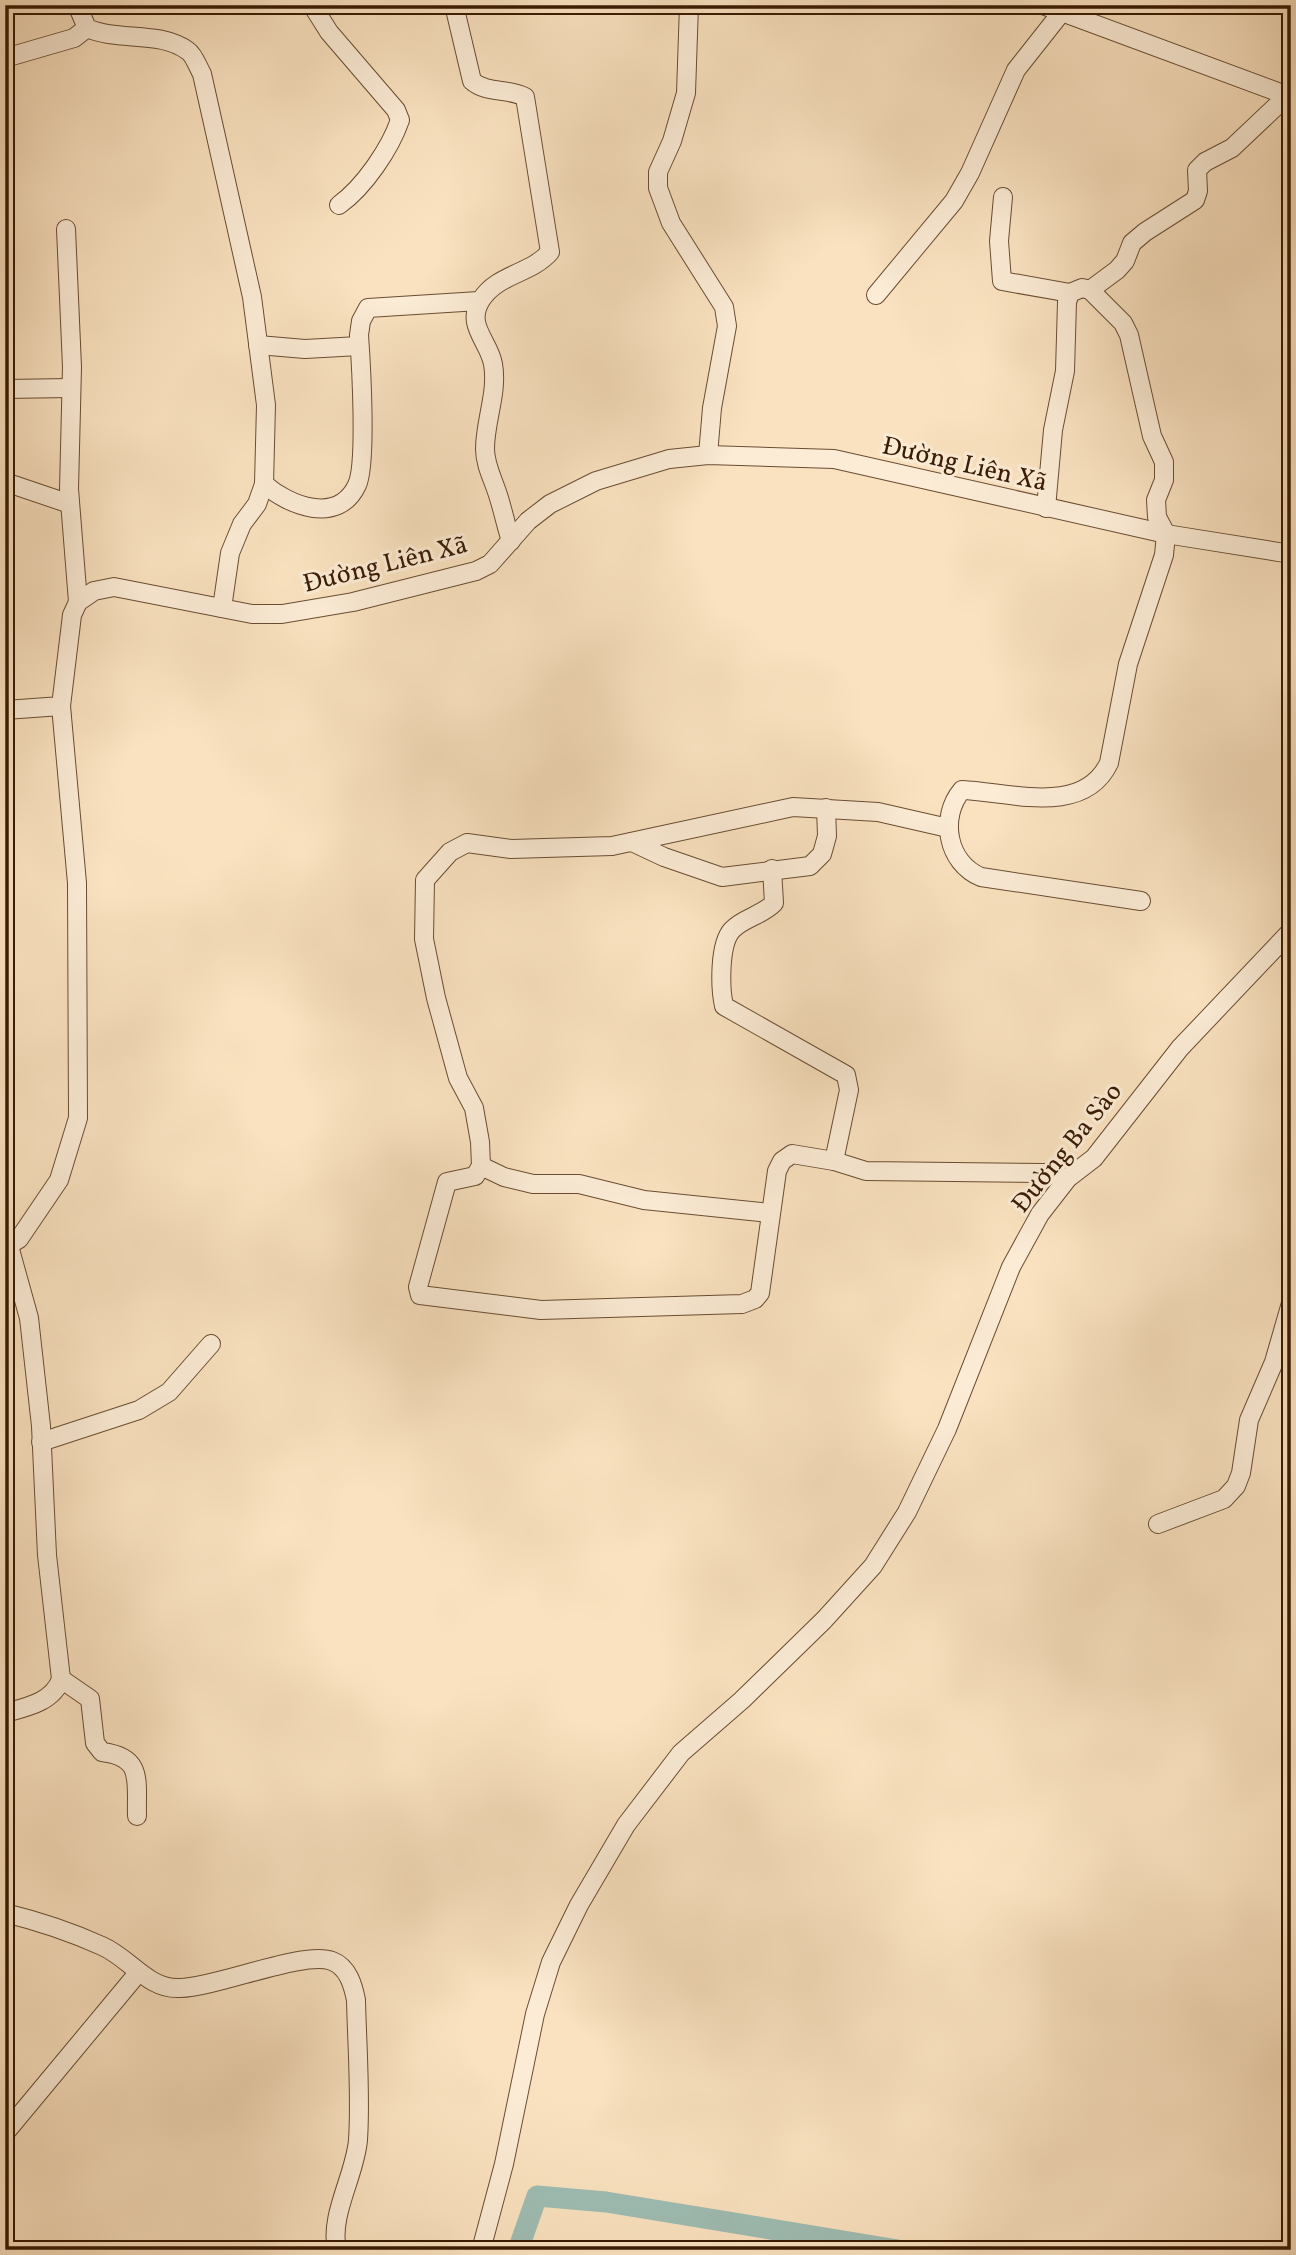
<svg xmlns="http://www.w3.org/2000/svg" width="1296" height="2255" viewBox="0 0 1296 2255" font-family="Vollkorn,serif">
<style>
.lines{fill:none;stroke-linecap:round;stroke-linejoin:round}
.canal{stroke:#9ebdb3;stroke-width:21}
.street-casing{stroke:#694d32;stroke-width:20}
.street{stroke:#fcecd6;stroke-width:18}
.labels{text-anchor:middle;stroke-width:6;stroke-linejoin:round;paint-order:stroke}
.street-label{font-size:26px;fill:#391b03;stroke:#fcecd6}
</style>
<rect width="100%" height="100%" fill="#fae2c0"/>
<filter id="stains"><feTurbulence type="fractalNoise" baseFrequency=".00286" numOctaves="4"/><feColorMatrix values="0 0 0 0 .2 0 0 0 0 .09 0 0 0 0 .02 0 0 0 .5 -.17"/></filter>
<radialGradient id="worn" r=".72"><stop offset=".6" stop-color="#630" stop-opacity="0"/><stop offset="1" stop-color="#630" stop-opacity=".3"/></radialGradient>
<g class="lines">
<path class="canal" d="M518 2250 537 2196 606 2202 898 2250"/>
<defs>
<g id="street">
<path d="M77 5 87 28C118 42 160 30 188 51 194 55 198 67 202 74L252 297 266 405 264 484 257 504 242 524 230 553 222 608"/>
<path d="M312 5 329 32 396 110 400 120C390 149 364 187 339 205"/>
<path d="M454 5 472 81C487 94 508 88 525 97L550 252C531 274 497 274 481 300 465 325 489 341 493 364 498 393 485 420 485 449 485 465 493 479 498 495 503 510 506 526 511 541"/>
<path d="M689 5 686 93 672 141 658 172V188L671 223 724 307 727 326 712 408 708 455"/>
<path d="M1043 5 1291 97"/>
<path d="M5 58 74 38 87 28"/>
<path d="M1003 197 999 241 1002 281 1070 293"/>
<path d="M66 229 72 367 69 489 78 602"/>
<path d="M1090 290 1117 270 1125 261 1132 243 1145 232 1195 200 1198 191 1197 170 1205 162 1232 148 1287 96"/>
<path d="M876 295 954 201 970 173 1016 70 1061 13"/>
<path d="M258 345 305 349 359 346"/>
<path d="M5 389 70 388"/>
<path d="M5 482 70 504"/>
<path d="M264 484C288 505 338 526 357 485 367 464 361 363 359 335L361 321 368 308 479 301"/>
<path d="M1046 508 1053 430 1065 371 1067 302 1070 293 1082 288 1090 290 1123 323 1129 335 1152 436 1164 462V480L1156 500 1157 517 1166 534 1164 555 1128 664 1109 763C1083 817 1010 792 962 790 939 817 947 863 981 877L1141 901"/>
<path d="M5 710 61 706 72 615 78 602 94 591 114 587 252 614H282L353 602 476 571 490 564 528 521 550 504 596 481 669 459 708 455 834 459 1166 534 1291 554"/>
<path d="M948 828 878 812 793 807 612 846 511 849 467 843 450 852 425 880 424 939 436 998 458 1078 474 1108 480 1142 481 1166 475 1176 447 1182 418 1287 420 1295 541 1310 742 1304 755 1299 760 1293 777 1171 782 1161 792 1154 834 1161 866 1171 1044 1173 1068 1178"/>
<path d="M632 842 664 857 722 877 810 866 822 854 827 836 826 808"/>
<path d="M772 869 774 903C763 915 743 918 732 930 719 944 720 988 724 1006L846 1075 849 1090 834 1161"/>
<path d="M481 1166 504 1177 533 1184H579L644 1200 770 1213"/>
<path d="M5 1247 19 1239 59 1180 78 1118 77 883 61 706"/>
<path d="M41 1442 139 1410 169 1392 211 1344"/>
<path d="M1158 1524 1224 1499 1236 1486 1241 1473 1249 1420 1274 1362 1291 1303"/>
<path d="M61 1679 90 1699 95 1743 102 1752C144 1757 136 1781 137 1816"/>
<path d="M5 1713C27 1707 53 1702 61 1679L47 1555 41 1426 29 1318 9 1246"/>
<path d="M5 1913C38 1921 71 1932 102 1946 130 1958 148 1990 180 1988 218 1987 304 1950 332 1961 348 1967 353 1985 356 2000 357 2046 361 2094 358 2140 355 2176 329 2215 337 2250"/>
<path d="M5 2133 138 1973"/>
<path d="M481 2250 504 2164 535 2014 551 1962 579 1905 626 1825 681 1753 742 1700 824 1620 873 1566 907 1512 947 1429 1011 1267 1040 1214 1068 1178 1094 1158 1180 1048 1291 931"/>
</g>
</defs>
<use href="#street" class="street-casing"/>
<use href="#street" class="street"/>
</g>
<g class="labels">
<g class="street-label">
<text transform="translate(965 463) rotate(13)" y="9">Đường Liên Xã</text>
<text transform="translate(385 563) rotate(-14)" y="9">Đường Liên Xã</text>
<text transform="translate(1066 1147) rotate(-51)" y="9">Đường Ba Sào</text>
</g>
</g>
<rect width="1296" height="2255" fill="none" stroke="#fae2c0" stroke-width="28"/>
<rect x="7" y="7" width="1282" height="2241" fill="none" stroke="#391b03" stroke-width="3.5"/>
<rect x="14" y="14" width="1268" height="2227" fill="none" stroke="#391b03" stroke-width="2"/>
<rect width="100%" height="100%" filter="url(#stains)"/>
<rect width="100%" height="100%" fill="url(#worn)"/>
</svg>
